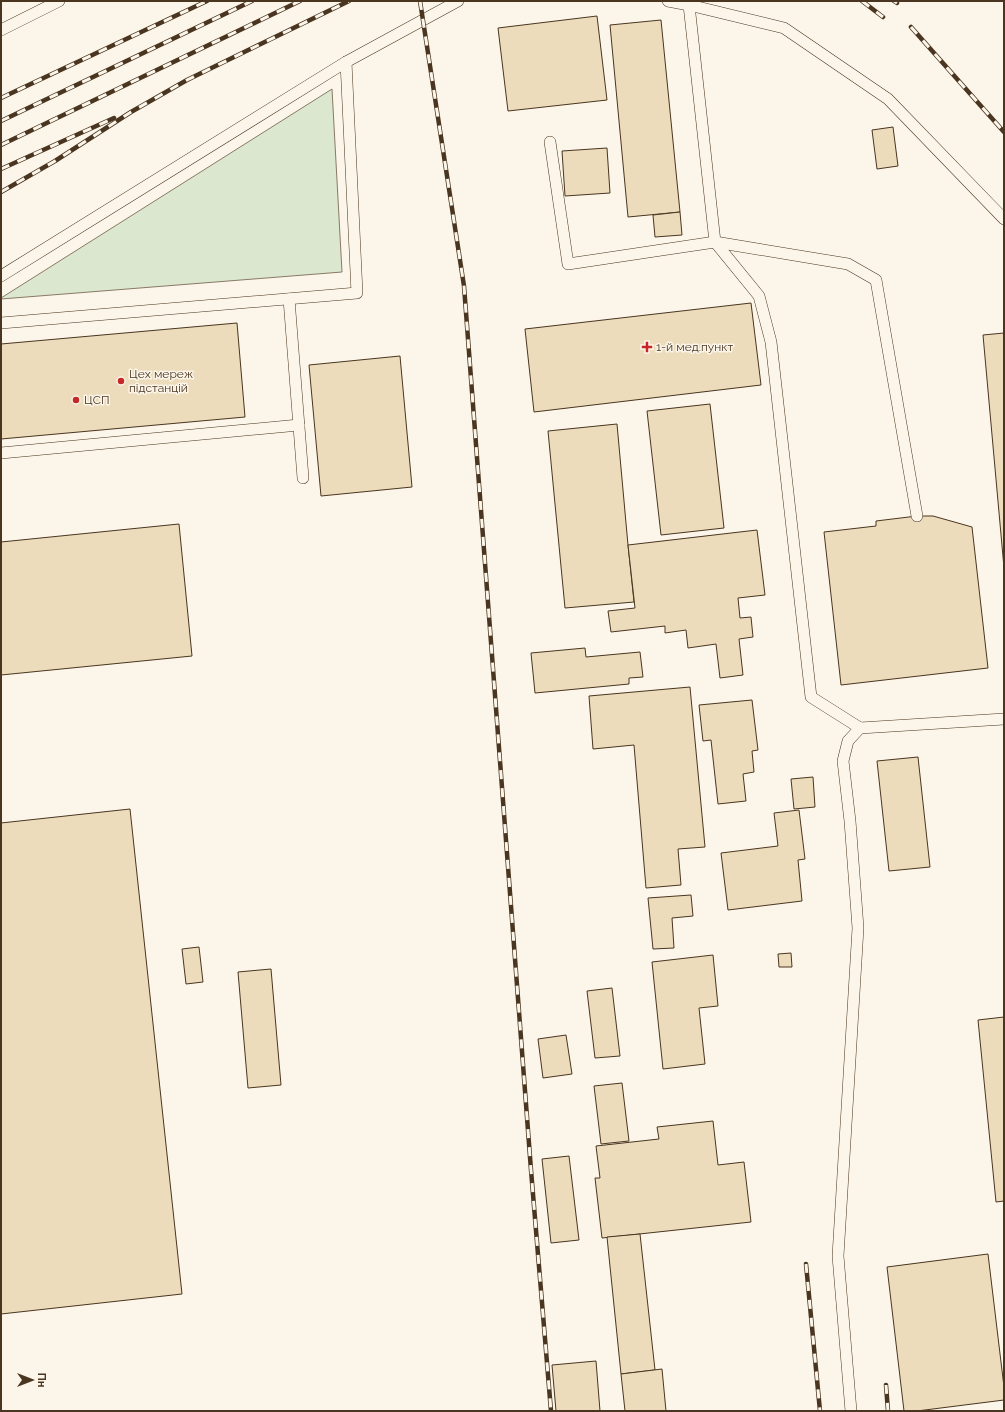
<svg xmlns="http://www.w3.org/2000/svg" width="1005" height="1412" viewBox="0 0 1005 1412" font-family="Raleway,sans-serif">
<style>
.green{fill:#dce7d0;stroke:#887966}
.building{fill:#ecdcbc;stroke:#4a3520}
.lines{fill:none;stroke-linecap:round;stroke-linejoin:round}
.service-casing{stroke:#4a3520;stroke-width:12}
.service{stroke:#fbf6e9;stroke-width:11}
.rail-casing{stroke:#4a3520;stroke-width:4.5}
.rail{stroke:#fbf6e9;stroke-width:3;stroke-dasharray:9;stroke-linecap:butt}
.poi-dot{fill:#c62828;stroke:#fbf6e9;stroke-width:1.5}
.labels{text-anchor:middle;stroke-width:3;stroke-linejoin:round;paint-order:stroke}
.poi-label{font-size:12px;fill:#4a3520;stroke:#fbf6e9;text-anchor:start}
</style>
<rect width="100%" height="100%" fill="#fbf6e9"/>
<path class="green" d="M332 89 342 272 1 299V298Z"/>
<g class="building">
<path d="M597 16 607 100 508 111 498 28Z"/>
<path d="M661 20 680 212 628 217 610 25Z"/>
<path d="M893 127 898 166 877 169 872 130Z"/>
<path d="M607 148 610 193 565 196 562 151Z"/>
<path d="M680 212 682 235 655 237 653 215Z"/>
<path d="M751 303 761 385 534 412 525 329Z"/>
<path d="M237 323 245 417 1 439V344Z"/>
<path d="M1004 333V568L983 335Z"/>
<path d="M400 356 412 487 321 496 309 365Z"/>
<path d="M710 404 724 528 661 535 647 411Z"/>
<path d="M617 424 628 545 634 602 565 608 548 431Z"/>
<path d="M917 516H933L972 527 988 668 841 685 824 532 876 526V521Z"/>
<path d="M179 524 192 656 1 675V542Z"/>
<path d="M757 530 765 595 738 598 740 618 751 617 753 637 739 639 743 675 720 678 716 644 688 648 686 630 665 633V626L611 632 608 611 635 608 628 545Z"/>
<path d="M585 648 586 657 640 652 643 677 629 678V684L535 693 531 653Z"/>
<path d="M690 687 705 847 678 849 681 885 646 888 634 745 593 749 589 696Z"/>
<path d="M752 700 758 750 752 751 754 772 743 774 746 801 718 804 711 740 703 741 699 705Z"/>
<path d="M918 757 930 867 889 871 877 761Z"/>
<path d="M813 777 815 807 794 809 791 779Z"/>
<path d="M130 809 182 1294 1 1314V823Z"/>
<path d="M799 810 805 859 798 860 802 901 728 910 721 853 778 846 774 813Z"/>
<path d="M691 895 693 916 672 918 674 948 653 949 648 898Z"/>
<path d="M199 947 203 982 186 984 182 949Z"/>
<path d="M791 953 792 967H779L778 954Z"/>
<path d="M713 955 718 1006 699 1008 705 1064 663 1069 652 962Z"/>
<path d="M271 969 281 1085 248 1088 238 972Z"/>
<path d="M612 988 620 1056 595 1058 587 991Z"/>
<path d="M1004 1017V1201L996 1202 978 1020Z"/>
<path d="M566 1035 572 1074 543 1078 538 1039Z"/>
<path d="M622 1083 629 1141 601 1144 594 1086Z"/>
<path d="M713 1121 718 1165 744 1162 751 1222 602 1238 595 1178H600L596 1146 659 1139 657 1127Z"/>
<path d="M569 1156 579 1240 551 1243 542 1159Z"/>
<path d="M640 1234 655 1370 621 1374 607 1237Z"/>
<path d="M988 1254 1004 1387V1400L917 1411H904L887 1267Z"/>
<path d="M596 1361 600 1411H556L552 1365Z"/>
<path d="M662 1369 666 1411H625L621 1374Z"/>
</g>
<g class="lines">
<defs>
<g id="service">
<path d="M668 1 689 5 715 242 759 296 771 342 811 697 860 728 848 741 843 761 850 821 858 928 838 1256 851 1411"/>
<path d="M689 5 784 28 888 99 1004 219"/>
<path d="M1 30 59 1"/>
<path d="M550 142 568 264 715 242 848 264 876 280 917 516"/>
<path d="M1 276 346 62 458 1"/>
<path d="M289 299 303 478"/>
<path d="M1 323 357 293 346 62"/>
<path d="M1 453 299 425"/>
<path d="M860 728 1004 719"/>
</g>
</defs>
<use href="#service" class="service-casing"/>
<use href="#service" class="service"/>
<defs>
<g id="rail">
<path d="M420 1 464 286 531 1170 551 1411"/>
<path d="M862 1 883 17"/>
<path d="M894 1 897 3"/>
<path d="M911 27 1004 132"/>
<path d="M1 98 207 1"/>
<path d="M1 121 252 1"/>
<path d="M1 145 300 1"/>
<path d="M1 169 114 118"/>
<path d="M1 192 55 161 131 112 187 80 349 1"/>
<path d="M806 1264 820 1411"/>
<path d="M886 1385 888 1411"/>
</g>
</defs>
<use href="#rail" class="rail-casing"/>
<use href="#rail" class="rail"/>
</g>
<g class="poi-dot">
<path d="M645 341h4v4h4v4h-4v4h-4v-4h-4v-4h4z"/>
<circle cx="121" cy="381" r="4"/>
<circle cx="76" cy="400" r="4"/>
</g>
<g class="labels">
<g class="poi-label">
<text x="656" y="351">1-й мед.пункт</text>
<text x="129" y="378">Цех мереж<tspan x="129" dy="14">підстанцій</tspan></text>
<text x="84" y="404">ЦСП</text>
</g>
</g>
<rect width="1005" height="1412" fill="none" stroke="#4a3520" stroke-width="4"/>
<g transform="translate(32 1380) rotate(90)" stroke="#fbf6e9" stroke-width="3" paint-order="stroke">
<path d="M0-3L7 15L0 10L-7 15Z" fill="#4a3520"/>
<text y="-6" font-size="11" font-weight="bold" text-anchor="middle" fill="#4a3520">Пн</text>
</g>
</svg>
